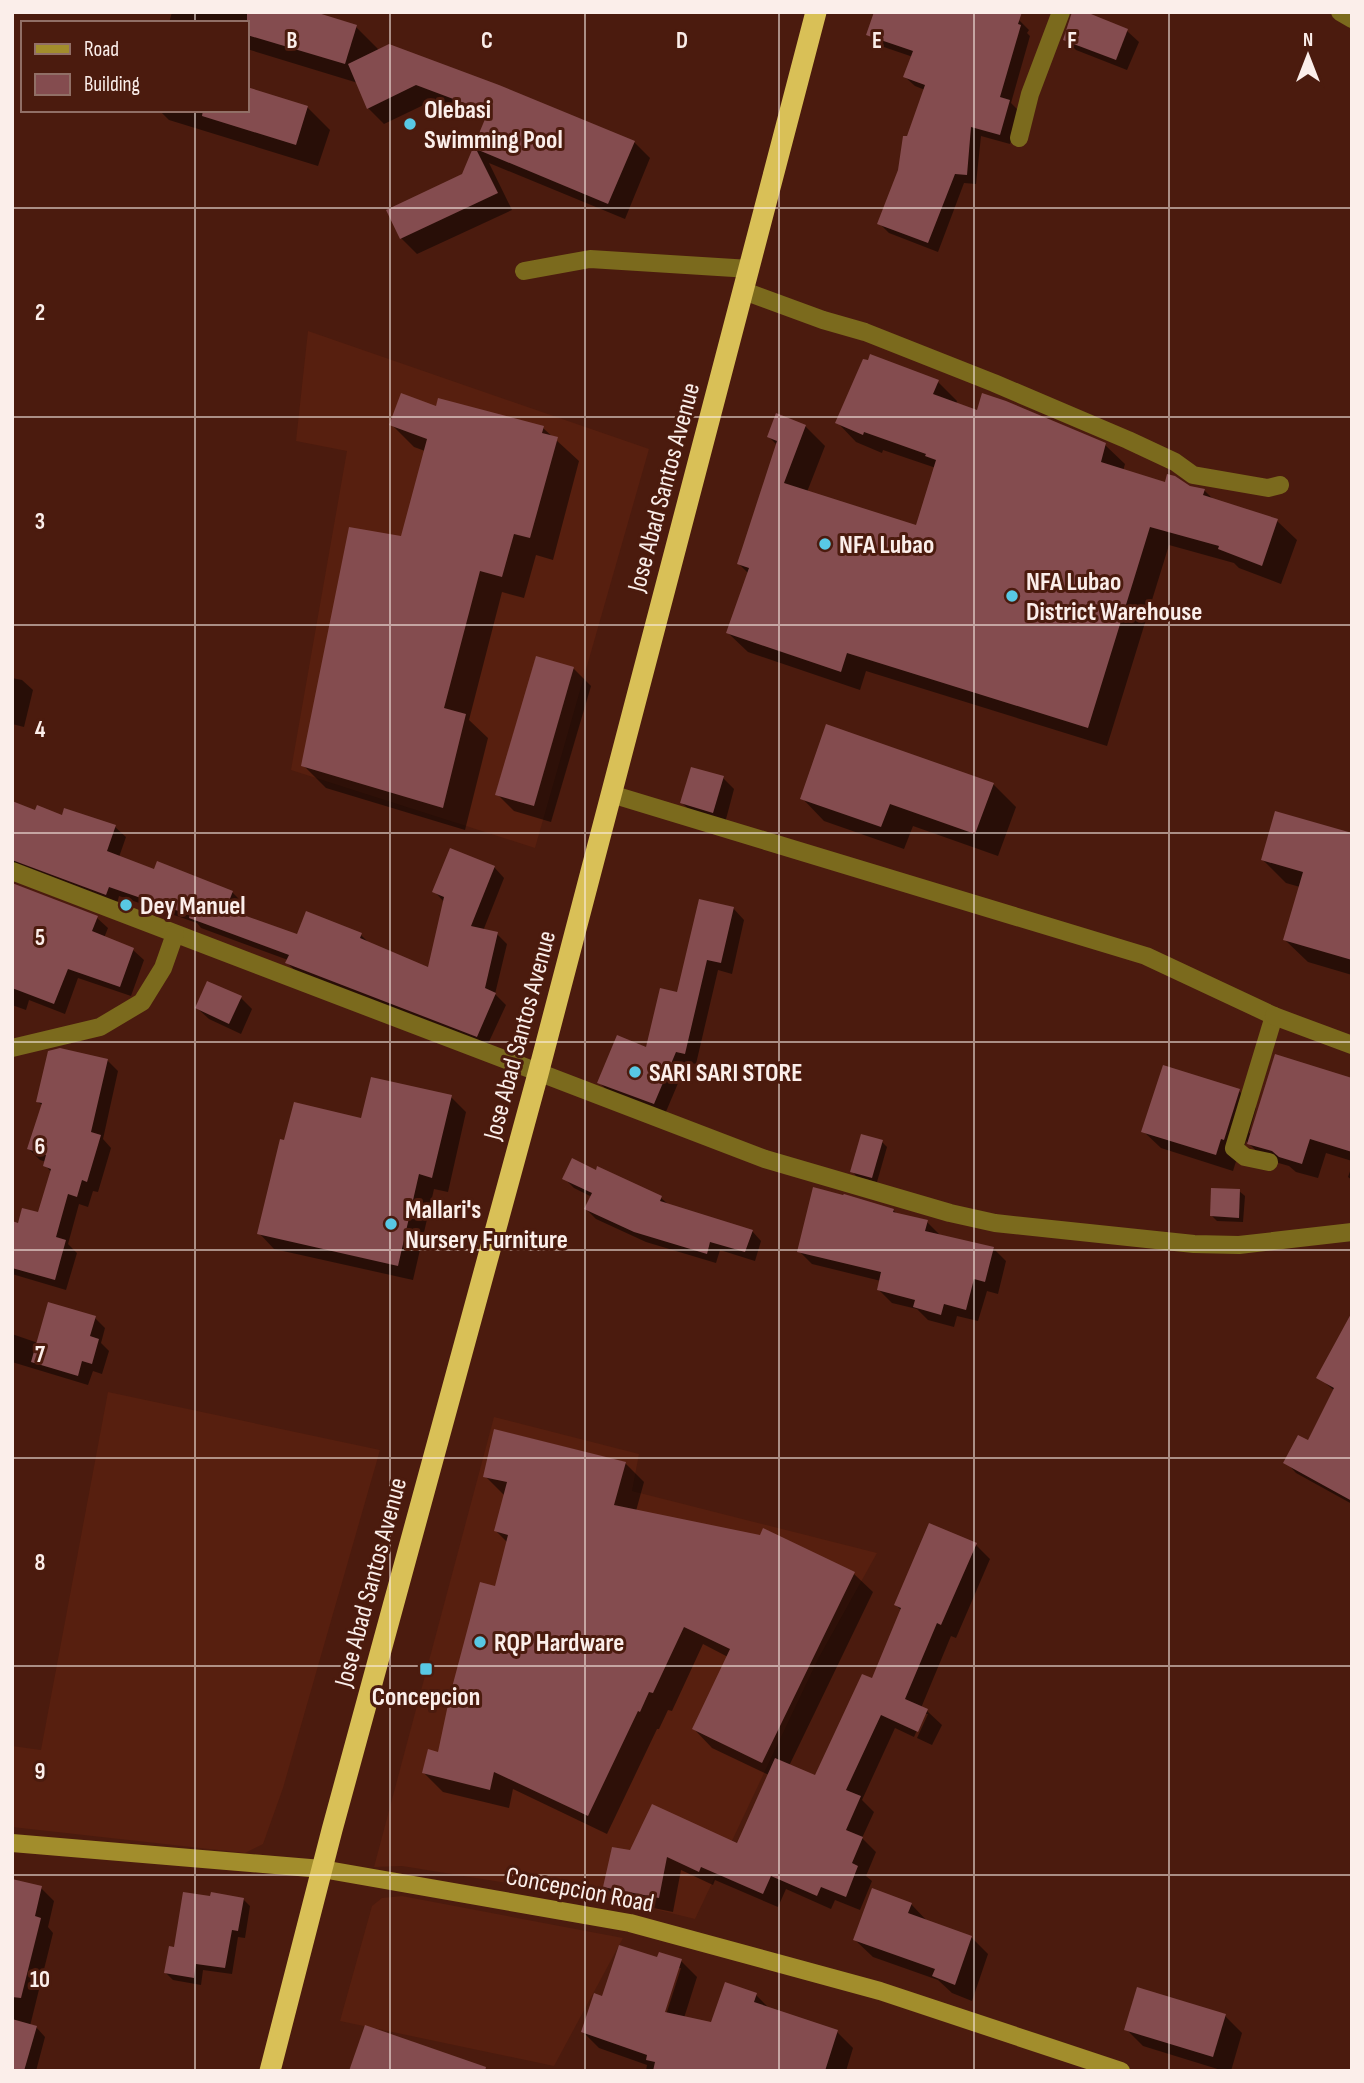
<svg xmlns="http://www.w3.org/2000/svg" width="1364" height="2083" viewBox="0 0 1364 2083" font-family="'Sofia Sans Condensed',sans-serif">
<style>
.built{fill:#571f0f}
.shadow{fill:#0007;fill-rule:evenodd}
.building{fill:#844c4f}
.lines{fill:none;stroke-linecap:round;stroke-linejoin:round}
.lane{stroke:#7b6a1d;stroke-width:18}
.street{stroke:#7b6a1d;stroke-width:18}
.secondary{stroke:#a28d2c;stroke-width:18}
.highway{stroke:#d9c057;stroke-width:21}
.grid{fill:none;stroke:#fbeeea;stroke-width:2;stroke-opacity:0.55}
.poi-dot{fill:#58c8e4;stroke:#4b1b0e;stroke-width:2.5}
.labels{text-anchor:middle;stroke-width:6;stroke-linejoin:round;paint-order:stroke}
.poi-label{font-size:26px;font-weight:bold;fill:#fbeeea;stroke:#4b1b0e;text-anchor:start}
.street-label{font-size:26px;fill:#fbeeea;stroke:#4b1b0e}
.grid-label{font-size:23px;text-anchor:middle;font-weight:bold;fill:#fbeeea;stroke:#4b1b0e;stroke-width:6;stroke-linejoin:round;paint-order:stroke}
</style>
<rect width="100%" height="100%" fill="#4b1b0e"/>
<g class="built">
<path d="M308 331 649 449 535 848 291 770 347 451 296 441Z"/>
<path d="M108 1392 380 1450 283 1788 263 1844 245 1853 12 1827V1746L41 1750Z"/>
<path d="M494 1417 639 1454 632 1491 877 1553 818 1659 695 1919 630 1903 402 1866 374 1867Z"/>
<path d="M402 1896 623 1938 554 2066 340 2021 372 1906 382 1898Z"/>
</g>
<g class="shadow">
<path d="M172 12H309L356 27 379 50 634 142 650 158 625 219 489 163 512 210 417 254 401 238 463 175 486 120 434 100 384 124 368 108 358 83 247 49V23H169Z"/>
<path d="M1019 20 1029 30 1027 33 1030 36 1011 103 1019 111 1010 144 981 136 976 184 964 183 938 252 889 233 879 223 899 170 925 90 915 86 905 77 913 57 881 46 871 36Z"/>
<path d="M1127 31 1139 42 1127 70 1076 50 1065 39Z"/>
<path d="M247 89 307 107 330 130 318 166 169 120 159 110H247Z"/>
<path d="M938 382 957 401 956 404 978 413 1105 445 1125 464 1123 471 1166 484 1204 490 1215 501 1277 521 1297 540 1281 584 1239 568 1234 563 1169 545 1107 746 866 671 860 690 748 652 728 633 749 574 739 564 777 445 769 437 805 426 825 446 807 492 918 527 936 468 883 450 882 453 856 442 837 422Z"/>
<path d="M437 408 543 428 579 461 553 560 536 555 524 598 502 592 469 720 488 738 465 830 326 788 303 765 402 538 425 451 414 447 391 424Z"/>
<path d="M537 658 574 669 591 686 551 822 514 811 497 794Z"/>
<path d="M12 678 22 680 33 690 24 727 12 724Z"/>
<path d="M723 778 734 789 725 823 694 814 682 803Z"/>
<path d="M993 784 1016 807 998 856 913 826 904 849 824 821 802 798Z"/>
<path d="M12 803 36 812 115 827 126 837 119 857 155 872 232 892 243 903 238 915 298 936 361 935 370 944 429 969 444 902 435 892 494 867 504 878 483 931 497 934 507 944 495 994 506 1005 487 1046 298 973 287 963 288 960 220 935 201 928 197 923 119 896 117 904 12 877Z"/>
<path d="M1352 835V975L1308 962 1285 940 1300 887 1286 883 1263 860Z"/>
<path d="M733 908 744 920 732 974 718 970 696 1064 687 1062 665 1114 611 1094 599 1082 647 1050 678 994Z"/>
<path d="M97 918 108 928 104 938 133 950 144 960 131 996 78 978 65 1014 29 1000 26 1010 12 1005V949Z"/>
<path d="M241 998 252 1009 241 1034 209 1019 197 1008Z"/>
<path d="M107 1060 118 1071 103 1139 111 1148 98 1192 93 1191 88 1207 79 1204 68 1244 77 1253 66 1290 12 1274V1223L19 1225 39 1214 52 1173 45 1165 46 1162 40 1160 29 1149 43 1106 38 1102Z"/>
<path d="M1352 1080V1161L1326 1153 1318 1178 1296 1172 1289 1166 1265 1159 1246 1141 1242 1157 1238 1155 1233 1171 1161 1148 1143 1131 1239 1091 1256 1108 1249 1133 1252 1134Z"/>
<path d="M451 1097 466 1112 448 1192 434 1189 413 1280 274 1249 259 1233Z"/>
<path d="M882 1142 887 1147 877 1182 857 1177 852 1171Z"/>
<path d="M1352 1166V1180L1348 1177Z"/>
<path d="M598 1169 661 1198 670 1206 752 1231 761 1241 755 1261 720 1250 716 1263 646 1242 596 1219 586 1209 592 1197 574 1188 564 1178 596 1172Z"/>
<path d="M1239 1191 1245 1196 1243 1222 1217 1221 1212 1216Z"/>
<path d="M893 1210 898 1215 927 1222 940 1235 993 1248 1006 1261 998 1294 987 1291 978 1321 957 1316 954 1327 928 1320 917 1309 892 1303 879 1290 881 1281 812 1264 799 1251Z"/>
<path d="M1352 1315V1504L1296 1473 1286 1462 1308 1442 1335 1391 1318 1377Z"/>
<path d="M95 1318 105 1328 101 1343 109 1351 102 1374 93 1371 88 1385 12 1362V1334L38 1343Z"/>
<path d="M625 1463 644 1482 636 1511 854 1574 873 1592 789 1766 816 1777 873 1681 902 1611 896 1605 976 1545 990 1559 956 1638 951 1636 921 1708 927 1711 942 1725 932 1745 917 1738 928 1714H924L914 1737 895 1728 862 1800 874 1812 862 1838 876 1852 866 1876 872 1881 860 1910 835 1900 831 1909 786 1889 778 1907 715 1880 713 1885 681 1870 673 1912 619 1901 605 1886 631 1852 738 1846 769 1775 712 1748 694 1729 728 1657 703 1644 672 1711 668 1710 659 1729H657L607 1834 513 1789 509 1808 443 1792 424 1773 440 1754 496 1588 508 1543 496 1531 505 1496 485 1476Z"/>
<path d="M12 1880 41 1888 54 1901 48 1927 53 1933 30 2026 36 2027 45 2037 36 2071H12Z"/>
<path d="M243 1899 250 1906 245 1938 238 1937 232 1974 203 1970 201 1985 173 1980 166 1973 176 1949Z"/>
<path d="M911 1904 928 1922 971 1937 988 1954 972 2001 952 1993 938 1980 873 1957 855 1940Z"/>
<path d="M658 1959 681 1961 697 1977 684 2018 712 2024 756 1995 771 2010 837 2032 853 2048 846 2071H646L647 2065 599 2048 583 2032 603 1998ZM677 1968H681L664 2021 660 2020Z"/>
<path d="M1225 2016 1242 2033 1231 2071H1224L1143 2046 1126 2029Z"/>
</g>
<g class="building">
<path d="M247 12H315L357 25 345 64 247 35Z"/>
<path d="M874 12H1022L1018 24 1021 25 1000 97 1010 100 1000 135 971 127 967 175 955 174 928 243 877 224 898 170 903 136H907L925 85 903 77 913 51 866 35Z"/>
<path d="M1072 12H1086L1128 29 1116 60 1063 40Z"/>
<path d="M389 44 499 85 635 141 608 204 476 149 498 193 400 239 386 210 462 174 488 112 416 85 367 109 348 64Z"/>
<path d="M247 87 308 106 296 145 202 116 203 110H247Z"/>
<path d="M870 354 939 380 933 394 977 410 982 393 1006 401 1106 443 1101 462 1165 482 1167 474 1175 476 1190 486 1205 489 1203 495 1278 519 1262 566 1218 549 1219 546 1150 527 1088 728 847 653 841 672 726 633 749 568 737 564 777 441 767 437 776 413 806 425 784 483 916 525 936 460 925 456 926 454 864 432 863 435 835 423 863 359 868 360Z"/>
<path d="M401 393 436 406 438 398 544 426 542 433 558 437 530 538 514 534 502 577 480 571 444 708 466 714 443 808 301 766 349 527 401 536 427 439 389 425Z"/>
<path d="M536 656 574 667 534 806 495 795Z"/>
<path d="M826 724 994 783 975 834 890 804 881 827 800 799Z"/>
<path d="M691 767 724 776 713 813 680 803Z"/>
<path d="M12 801 35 810 37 805 62 815 64 808 116 825 107 851 154 869 157 861 233 891 226 909 297 934 306 911 362 933 360 938 428 967 444 897 432 892 450 848 495 866 471 926 498 932 485 988 496 993 477 1037 285 963 289 955 208 925 189 918 190 915 109 887 106 895 12 860Z"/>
<path d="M1275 811 1352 833V960L1283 940 1303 872 1261 860Z"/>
<path d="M12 883 98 916 92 931 134 948 120 987 68 969 54 1004 12 988Z"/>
<path d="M699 899 734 907 721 963 707 960 685 1054 676 1052 654 1104 597 1083 617 1035 646 1047 660 988 677 992Z"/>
<path d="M207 981 242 996 229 1024 195 1008Z"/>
<path d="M60 1048 108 1059 91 1132 101 1135 87 1182 82 1180 77 1197 68 1194 56 1237 66 1240 55 1280 12 1268V1221L18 1223 22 1208 38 1212 51 1169 43 1166 46 1155 27 1149 42 1103 36 1102 48 1051Z"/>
<path d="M1275 1054 1352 1078V1152L1310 1139 1302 1164 1279 1157 1272 1151 1247 1144Z"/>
<path d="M1163 1065 1240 1089 1224 1140 1221 1139 1216 1155 1141 1132Z"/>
<path d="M371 1077 452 1095 432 1178 419 1174 398 1266 257 1234 280 1139 284 1140 294 1102 361 1118Z"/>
<path d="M861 1134 883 1140 872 1178 850 1172Z"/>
<path d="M572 1158 596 1170 597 1166 662 1196 660 1201 753 1230 745 1252 710 1242 707 1254 634 1232 584 1209 592 1193 562 1179Z"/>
<path d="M813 1187 843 1195 844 1194 894 1209 893 1212 928 1220 925 1231 994 1247 985 1282 974 1279 966 1310 944 1304 941 1315 913 1307 915 1300 877 1290 881 1272 797 1252Z"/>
<path d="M1211 1188 1240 1189 1239 1218 1210 1216Z"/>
<path d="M48 1302 96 1316 90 1336 99 1339 92 1364 82 1361 78 1376 31 1362Z"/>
<path d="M1352 1312V1501L1283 1463 1298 1435 1308 1440 1334 1388 1316 1378Z"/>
<path d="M494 1429 626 1462 614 1505 760 1535 763 1528 855 1572 762 1763 692 1729 730 1649 684 1627 653 1693 649 1692 640 1712 638 1711 588 1816 494 1772 490 1790 422 1773 428 1749 438 1752 450 1695 480 1582 495 1586 508 1535 494 1531 507 1482 483 1477Z"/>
<path d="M929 1523 977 1543 941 1625 937 1623 905 1699 928 1709 918 1732 881 1715 846 1790 861 1796 846 1830 863 1837 852 1863 858 1866 846 1897 821 1887 817 1896 771 1876 763 1894 701 1867 699 1872 667 1857 659 1898 603 1887 612 1847 630 1850 652 1804 737 1843 775 1758 815 1775 862 1674 872 1678 901 1608 894 1605Z"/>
<path d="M12 1879 42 1886 35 1916 41 1918 21 1998 12 1997Z"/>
<path d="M872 1888 912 1903 908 1913 972 1936 955 1985 932 1976 935 1969 853 1940Z"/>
<path d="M183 1892 210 1896 211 1892 244 1898 238 1931 232 1930 225 1968 196 1964 194 1978 164 1973 169 1946 174 1947Z"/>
<path d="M619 1945 657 1957 659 1952 682 1959 665 2012 711 2022 725 1982 757 1993 754 2002 838 2030 825 2071H653L655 2062 646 2060 647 2055 581 2032 594 1993 602 1996Z"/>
<path d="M1137 1987 1226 2014 1213 2057 1124 2030Z"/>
<path d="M12 2019 37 2026 24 2071H12Z"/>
<path d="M365 2025 486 2067 485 2071H349Z"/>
</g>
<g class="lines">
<g class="lane">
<path d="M524 271 590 259 750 269"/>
<path d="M611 794 1146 956 1274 1016 1234 1148 1245 1157 1269 1162"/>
<path d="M1274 1016 1352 1045"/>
</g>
<g class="street">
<path d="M1340 12 1352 19"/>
<path d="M1019 138 1030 94 1061 12"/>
<path d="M744 291 823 320 865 332 994 383 1128 440 1175 462 1193 475 1268 488 1280 485"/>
<path d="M12 871 765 1159 950 1213 995 1223 1194 1244 1239 1245 1352 1232"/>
<path d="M12 1048 100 1027 142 1002 163 968 175 934"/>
</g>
<path class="secondary" d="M12 1843 322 1869 630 1923 880 1991 1121 2071"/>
<path class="highway" d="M270 2071 332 1830 538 1074 816 12"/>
</g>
<path class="grid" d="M195 12V23M390 12V2071M585 12V2071M779 12V2071M974 12V2071M1169 12V2071M195 110V2071M12 208H1352M12 417H1352M12 625H1352M12 833H1352M12 1042H1352M12 1250H1352M12 1458H1352M12 1666H1352M12 1875H1352"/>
<g class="poi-dot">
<circle cx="410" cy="124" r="7"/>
<circle cx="825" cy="544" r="7"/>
<circle cx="1012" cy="596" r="7"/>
<circle cx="126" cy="905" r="7"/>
<circle cx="635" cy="1072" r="7"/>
<circle cx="391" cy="1224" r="7"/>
<circle cx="480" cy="1642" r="7"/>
<rect x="419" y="1662" width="14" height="14" rx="3.5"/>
</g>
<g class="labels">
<g class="poi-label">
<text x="424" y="118">Olebasi<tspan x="424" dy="30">Swimming Pool</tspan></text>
<text x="839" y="553">NFA Lubao</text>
<text x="1026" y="590">NFA Lubao<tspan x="1026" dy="30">District Warehouse</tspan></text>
<text x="140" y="914">Dey Manuel</text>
<text x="649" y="1081">SARI SARI STORE</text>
<text x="405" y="1218">Mallari's<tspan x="405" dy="30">Nursery Furniture</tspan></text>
<text x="494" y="1651">RQP Hardware</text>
<text x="426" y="1705" text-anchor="middle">Concepcion</text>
</g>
<g class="street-label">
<text transform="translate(663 487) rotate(-75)" y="9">Jose Abad Santos Avenue</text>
<text transform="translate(519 1035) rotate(-75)" y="9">Jose Abad Santos Avenue</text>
<text transform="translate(370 1582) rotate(-75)" y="9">Jose Abad Santos Avenue</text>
<text transform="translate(580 1889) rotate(11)" y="9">Concepcion Road</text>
</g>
</g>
<g class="grid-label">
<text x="292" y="48">B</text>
<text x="487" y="48">C</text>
<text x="682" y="48">D</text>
<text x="877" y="48">E</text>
<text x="1072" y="48">F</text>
<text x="40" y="320">2</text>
<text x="40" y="529">3</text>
<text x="40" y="737">4</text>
<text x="40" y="945">5</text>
<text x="40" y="1154">6</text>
<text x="40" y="1362">7</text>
<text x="40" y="1570">8</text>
<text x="40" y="1779">9</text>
<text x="40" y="1987">10</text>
</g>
<rect width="1364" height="2083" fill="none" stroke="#fbeeea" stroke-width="28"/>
<rect x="21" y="21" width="228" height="91" fill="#4b1b0e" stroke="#916f66" stroke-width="2"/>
<rect x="35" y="44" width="35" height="10" fill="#a28d2c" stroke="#916f66" stroke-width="2"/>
<text x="84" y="56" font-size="21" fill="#fbeeea">Road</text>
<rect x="35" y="74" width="35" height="21" fill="#844c4f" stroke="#916f66" stroke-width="2"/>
<text x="84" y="91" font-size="21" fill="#fbeeea">Building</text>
<g transform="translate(1308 56)" stroke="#4b1b0e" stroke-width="5" paint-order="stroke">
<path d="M0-5L12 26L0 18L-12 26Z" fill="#fbeeea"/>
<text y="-10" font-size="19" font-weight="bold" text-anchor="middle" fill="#fbeeea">N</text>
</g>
</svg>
